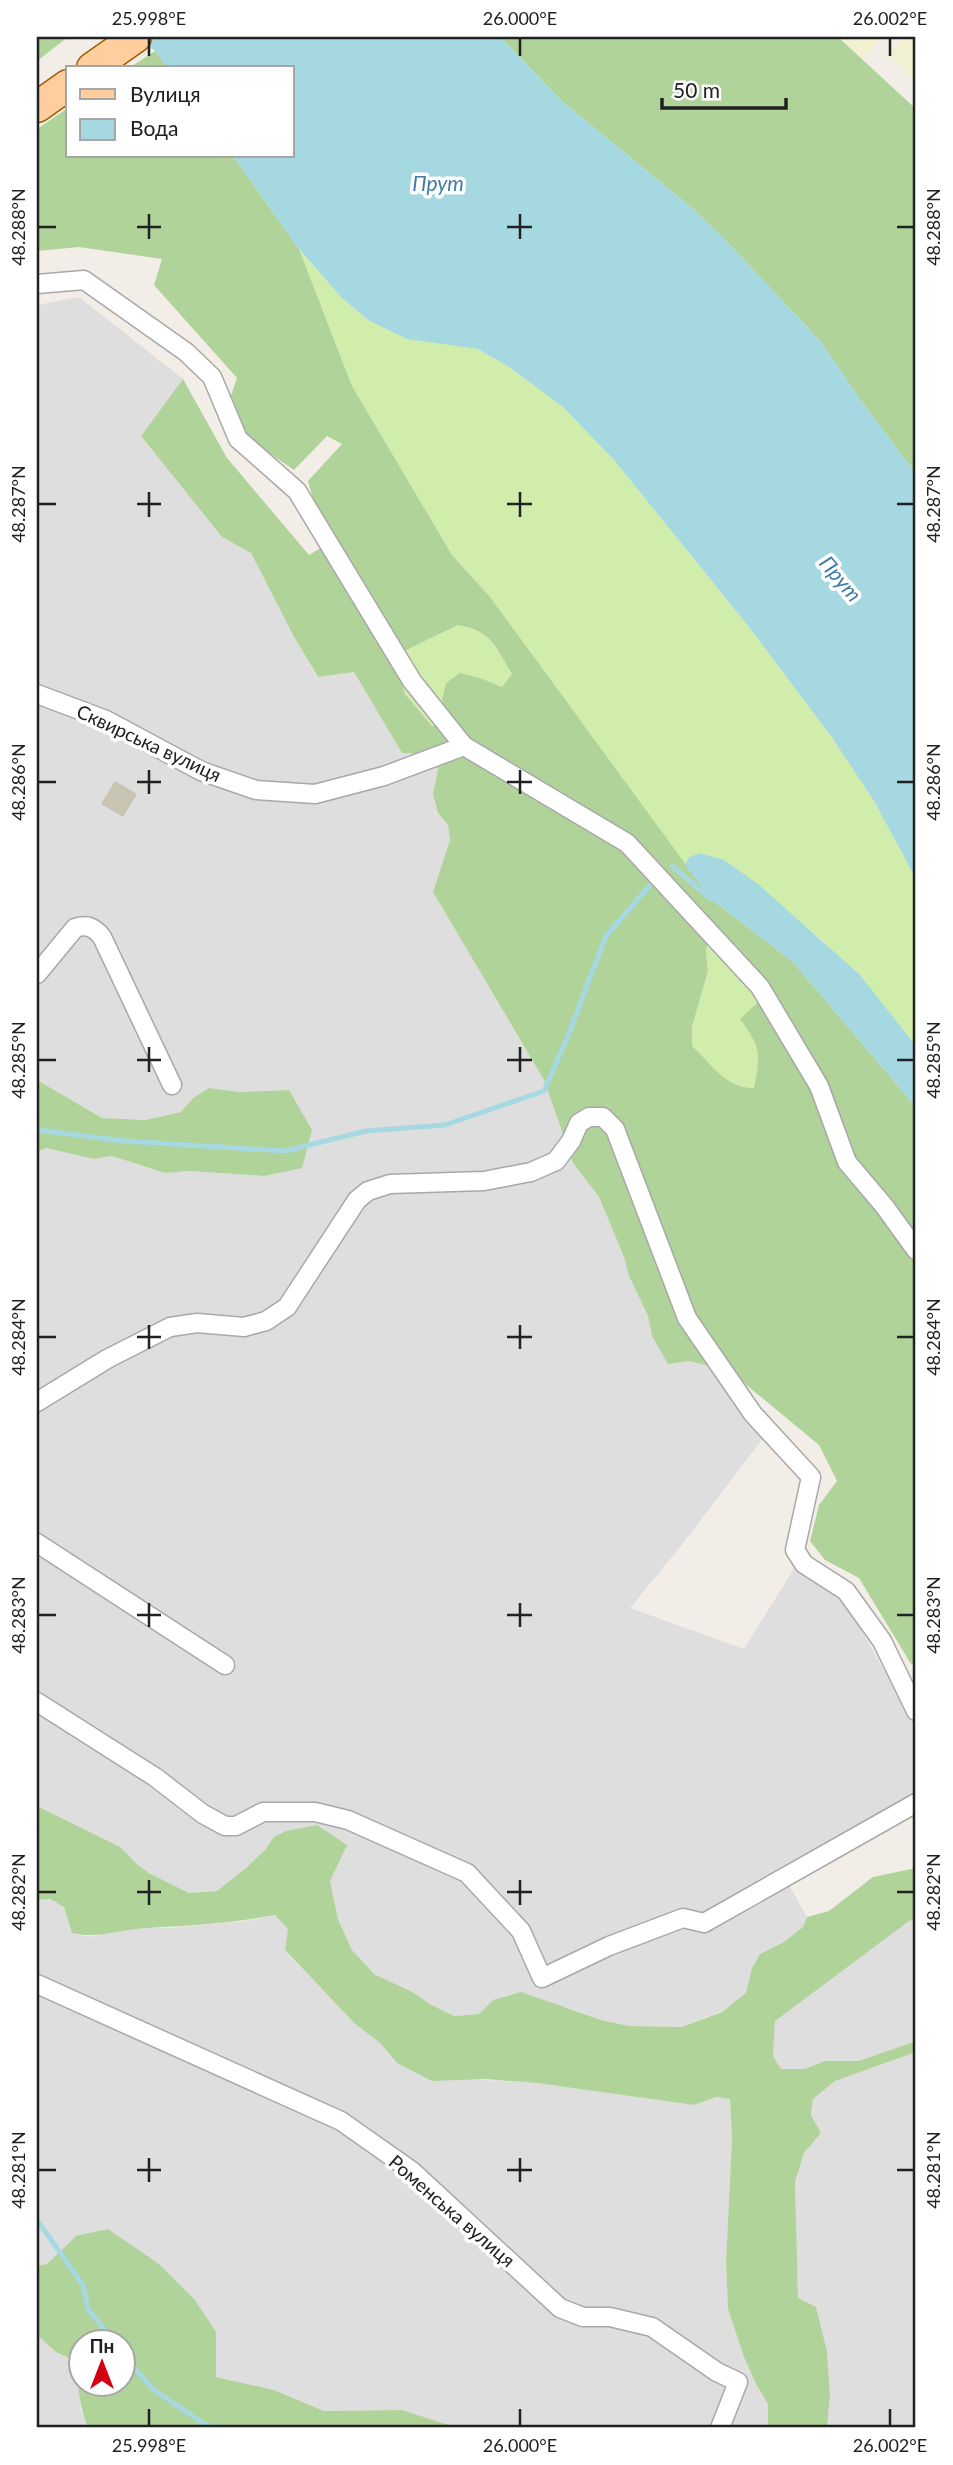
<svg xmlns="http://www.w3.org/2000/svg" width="953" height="2465" viewBox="0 0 953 2465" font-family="Lato,sans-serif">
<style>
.residential{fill:#dfdede}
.construction{fill:#c7c5b2}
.farmland{fill:#f1f1d2}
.grass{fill:#d1edac}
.forest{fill:#b0d39a;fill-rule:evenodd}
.water{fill:#a6d8e1}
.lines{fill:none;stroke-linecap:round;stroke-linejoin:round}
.stream{stroke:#a6d8e1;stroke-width:5}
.minor-casing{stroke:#a8a8a8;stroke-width:21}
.primary-casing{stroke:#9e5d00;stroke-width:33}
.minor{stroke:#fff;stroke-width:18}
.primary{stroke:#ffce9f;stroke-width:30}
.ticks{fill:none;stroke:#212121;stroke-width:2.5}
.labels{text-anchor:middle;stroke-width:7;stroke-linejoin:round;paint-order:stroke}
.street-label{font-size:19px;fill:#212121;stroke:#fff}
.water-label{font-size:21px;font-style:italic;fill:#427ca6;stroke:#fff}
.neatline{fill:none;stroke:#212121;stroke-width:2.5}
.ticks-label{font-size:18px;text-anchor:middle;fill:#212121}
</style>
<rect width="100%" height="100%" fill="#f2ede7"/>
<g class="residential">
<path d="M79 297 183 379 141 436 222 537 251 553 294 637 317 677 354 672 402 753 427 754 438 769 433 794 438 813 448 825 450 840 433 892 544 1080 573 1163 599 1197 624 1257 629 1276 648 1316 652 1336 668 1363 689 1361 710 1366 764 1437 677 1551 630 1608 744 1649 796 1565 843 1598 916 1726V1798L783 1874 807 1917 803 1927 784 1942 760 1954 752 1968 747 1993 722 2011 682 2027 629 2026 601 2020 569 2008 493 2000 479 2014 454 2016 374 1974 352 1950 338 1919 330 1881 275 1837 265 1850 247 1867 217 1891 189 1893 149 1873 138 1865 119 1847 37 1806V1152L46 1148 94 1159 112 1156 165 1173 190 1171 264 1176 288 1090 239 1092 209 1088 193 1098 181 1112 145 1120 102 1118 37 1080V305Z"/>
<path d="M50 1899 64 1907 72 1933 88 1937 145 1928H171L245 1921 275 1915 289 1928 285 1951 354 2023 380 2043 397 2063 468 2079 537 2083 694 2105 716 2097 730 2099 732 2139 726 2262 728 2309 744 2357 756 2384 768 2404V2428H458L402 2410 324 2411 274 2390 215 2377 216 2332 159 2264 139 2252 76 2236 47 2264 37 2266V1900Z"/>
<path d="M916 1920V2041L859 2061H825L806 2069H781L773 2056 775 2020 909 1921Z"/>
<path d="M916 2052V2428H827L830 2395 827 2351 816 2307 798 2299 795 2182 804 2153 821 2133 811 2115 813 2099 835 2081Z"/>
<path d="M37 2335 56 2352 73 2360 80 2386 81 2412 88 2428H37Z"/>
</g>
<path class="construction" d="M115 781 137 794 123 817 101 804Z"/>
<g class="farmland">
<path d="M838 37H884L861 58Z"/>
<path d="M906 37H916V82L887 54Z"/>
</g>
<g class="grass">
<path d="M299 249 342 298 368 320 478 349 509 367 563 407 614 460 749 627 833 739 874 801 916 879V1046L823 941 797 919 724 860 700 853 689 857 685 865 490 597 452 555 352 386Z"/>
<path d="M458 625C492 631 495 646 512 674L502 687 480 678 460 673 446 683 442 699 448 721 432 726 405 694 393 656Z"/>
<path d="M718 930 773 989 753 1037 760 1060 754 1088C725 1088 712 1064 692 1046V1027L708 971 706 951 709 937Z"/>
</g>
<g class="forest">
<path d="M37 37H68L37 61Z"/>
<path d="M500 37H838L916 109V474L861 401 821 342 732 247 692 208 564 103Z"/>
<path d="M155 51 168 68H129Z"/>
<path d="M68 108V156H233L299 249 352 386 452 555 490 597 711 899 793 962 916 1107V1664H911L859 1578 825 1560 810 1541 819 1505 837 1481 819 1445 738 1378 710 1366 689 1361 668 1364 652 1336 648 1316 629 1276 624 1257 599 1197 573 1163 544 1080 433 892 450 840 448 825 438 813 433 794 438 769 427 754 402 753 354 672 318 677 294 637 251 553 222 537 141 436 183 379 227 458 309 555 326 545 308 481 342 444 327 436 294 470 247 438 227 407 237 378 154 285 162 259 79 247 37 251V129ZM458 625C492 631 495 646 512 674L502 687 480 678 460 673 446 683 442 699 448 721 432 726 405 694 394 656ZM718 930 772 989 740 1019C761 1047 761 1055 754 1088 725 1088 712 1064 692 1046V1027L708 971 706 951 709 937Z"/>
<path d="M37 1080 102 1118 145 1120 181 1112 193 1098 209 1088 239 1092 289 1090 312 1130 302 1168 264 1176 190 1171 165 1173 112 1156 94 1159 46 1148 37 1152Z"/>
<path d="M37 1806 120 1847 138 1865 149 1873 189 1893 217 1891 247 1867 265 1850 274 1837 286 1831 317 1825 347 1845 330 1881 338 1919 352 1950 374 1974 412 1992 430 2004 454 2016 479 2014 493 2000 521 1992 601 2020 629 2026 682 2027 722 2012 746 1993 752 1968 760 1954 784 1942 803 1927 807 1917 829 1911 873 1877 916 1868V1920L909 1921 775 2021 773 2056 781 2069H805L825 2061H859L916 2041V2052L835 2081 813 2099 811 2115 821 2133 804 2153 795 2182 798 2298 816 2307 827 2351 830 2395 827 2428H768V2404L756 2384 744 2357 728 2309 726 2262 732 2139 730 2099 716 2097 694 2105 537 2083 485 2079 432 2081 397 2063 380 2043 354 2023 285 1950 288 1929 275 1915C232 1923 190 1926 146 1928 120 1930 98 1939 72 1933L64 1907 50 1899 37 1900Z"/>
<path d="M108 2229 159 2264 195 2300 216 2332V2377L274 2390 324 2411 402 2410 458 2428H88C79 2407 79 2384 73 2360L56 2352 37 2335V2266L47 2264 76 2236ZM122 2342V2384H80V2342Z"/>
</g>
<g class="water">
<path d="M138 37H500L564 103 692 208 732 247 821 342 861 401 916 474V879L874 801 833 739 749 627 614 460 563 407 509 367 478 349 407 339 368 320 342 298 299 249 233 156H292V68H168L155 51Z"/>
<path d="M700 853 724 860 758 884 860 975 916 1046V1107L793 962 711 899 685 865 689 857Z"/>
</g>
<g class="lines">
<g class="stream">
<path d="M672 866 711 899"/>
<path d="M37 1130 124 1141 285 1151 366 1131 445 1125 544 1091 567 1038 606 936 650 885"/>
<path d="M37 2220 83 2285 88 2309 114 2342"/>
<path d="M122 2354 155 2391 206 2425 215 2428"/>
</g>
<defs>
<g id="minor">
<path d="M37 284 84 280 186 352 212 377 238 439 297 491 412 681 464 746 627 843 760 987 819 1086 847 1162 885 1207 916 1250"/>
<path d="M37 694 106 720 201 771 256 790 315 794 384 776 464 746"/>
<path d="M37 974 75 928C87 924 94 927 102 937L172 1085"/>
<path d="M37 1402 107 1359 170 1327 197 1323 244 1327 266 1321 287 1307 357 1200 368 1191 390 1184 484 1181 531 1172 556 1161 571 1141 579 1123 589 1117H603L615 1129 687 1318 753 1414 811 1477 795 1550 804 1564 846 1591 882 1641 916 1711"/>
<path d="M37 1543 225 1665"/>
<path d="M37 1702 155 1777 203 1814 225 1826H236L263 1812H315L348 1820 467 1873 521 1931 542 1978 609 1946 683 1918 704 1923 916 1803"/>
<path d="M37 1984 341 2121 412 2171 560 2308 583 2317H610L652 2327 717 2372 738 2382 720 2428"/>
</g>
<g id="primary">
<path d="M92 68 136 37"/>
<path d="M37 107 68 85"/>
</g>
</defs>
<use href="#minor" class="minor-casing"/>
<use href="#primary" class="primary-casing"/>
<use href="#minor" class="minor"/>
<use href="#primary" class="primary"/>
</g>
<path class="ticks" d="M149 38V56M520 38V56M890 38V56M149 214V239M520 214V239M38 227H56M137 227H161M507 227H532M897 227H914M149 492V517M520 492V517M38 504H56M137 504H161M507 504H532M897 504H914M149 770V794M520 770V794M38 782H56M137 782H161M507 782H532M897 782H914M149 1047V1072M520 1047V1072M38 1060H56M137 1060H161M507 1060H532M897 1060H914M149 1325V1349M520 1325V1349M38 1337H56M137 1337H161M507 1337H532M897 1337H914M149 1603V1627M520 1603V1627M38 1615H56M137 1615H161M507 1615H532M897 1615H914M149 1880V1905M520 1880V1905M38 1892H56M137 1892H161M507 1892H532M897 1892H914M149 2158V2182M520 2158V2182M38 2170H56M137 2170H161M507 2170H532M897 2170H914M149 2409V2426M520 2409V2426M890 2409V2426"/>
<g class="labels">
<g class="street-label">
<text transform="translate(149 743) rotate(25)" y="7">Сквирська вулиця</text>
<text transform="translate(452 2211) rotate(41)" y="7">Роменська вулиця</text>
</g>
<g class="water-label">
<text x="438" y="191">Прут</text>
<text transform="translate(840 579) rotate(50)" y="7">Прут</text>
</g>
</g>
<rect width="953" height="2465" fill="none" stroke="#ffffff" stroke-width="77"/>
<rect x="66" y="66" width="228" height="91" fill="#ffffff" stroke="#a6a6a6" stroke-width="2"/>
<rect x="80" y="89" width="35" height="10" fill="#ffce9f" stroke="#a6a6a6" stroke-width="2"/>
<text x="130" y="102" font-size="21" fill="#212121">Вулиця</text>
<rect x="80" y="119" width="35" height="21" fill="#a6d8e1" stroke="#a6a6a6" stroke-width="2"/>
<text x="130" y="136" font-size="21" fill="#212121">Вода</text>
<g transform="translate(102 2363)"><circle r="33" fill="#ffffff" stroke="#a6a6a6" stroke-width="2"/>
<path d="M0-5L12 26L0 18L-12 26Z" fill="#d20011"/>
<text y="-10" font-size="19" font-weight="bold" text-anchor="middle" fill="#212121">Пн</text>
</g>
<path d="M662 98v10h124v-10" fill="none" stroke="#212121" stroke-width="3.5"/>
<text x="673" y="98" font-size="21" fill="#212121" stroke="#ffffff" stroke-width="5" paint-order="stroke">50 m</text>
<rect x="38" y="38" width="876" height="2388" class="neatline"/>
<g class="ticks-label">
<text x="149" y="25">25.998°E</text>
<text x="520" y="25">26.000°E</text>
<text x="890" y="25">26.002°E</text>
<text transform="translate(19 227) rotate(-90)" y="6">48.288°N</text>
<text transform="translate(934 227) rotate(-90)" y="6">48.288°N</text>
<text transform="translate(19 504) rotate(-90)" y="6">48.287°N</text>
<text transform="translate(934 504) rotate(-90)" y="6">48.287°N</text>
<text transform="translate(19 782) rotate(-90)" y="6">48.286°N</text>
<text transform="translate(934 782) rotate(-90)" y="6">48.286°N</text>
<text transform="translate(19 1060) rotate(-90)" y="6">48.285°N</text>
<text transform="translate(934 1060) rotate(-90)" y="6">48.285°N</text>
<text transform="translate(19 1337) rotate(-90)" y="6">48.284°N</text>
<text transform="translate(934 1337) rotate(-90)" y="6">48.284°N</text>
<text transform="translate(19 1615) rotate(-90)" y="6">48.283°N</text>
<text transform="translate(934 1615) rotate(-90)" y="6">48.283°N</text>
<text transform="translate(19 1892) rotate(-90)" y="6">48.282°N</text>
<text transform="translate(934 1892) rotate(-90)" y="6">48.282°N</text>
<text transform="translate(19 2170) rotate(-90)" y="6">48.281°N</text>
<text transform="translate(934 2170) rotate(-90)" y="6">48.281°N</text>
<text x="149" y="2452">25.998°E</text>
<text x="520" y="2452">26.000°E</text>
<text x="890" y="2452">26.002°E</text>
</g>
</svg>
